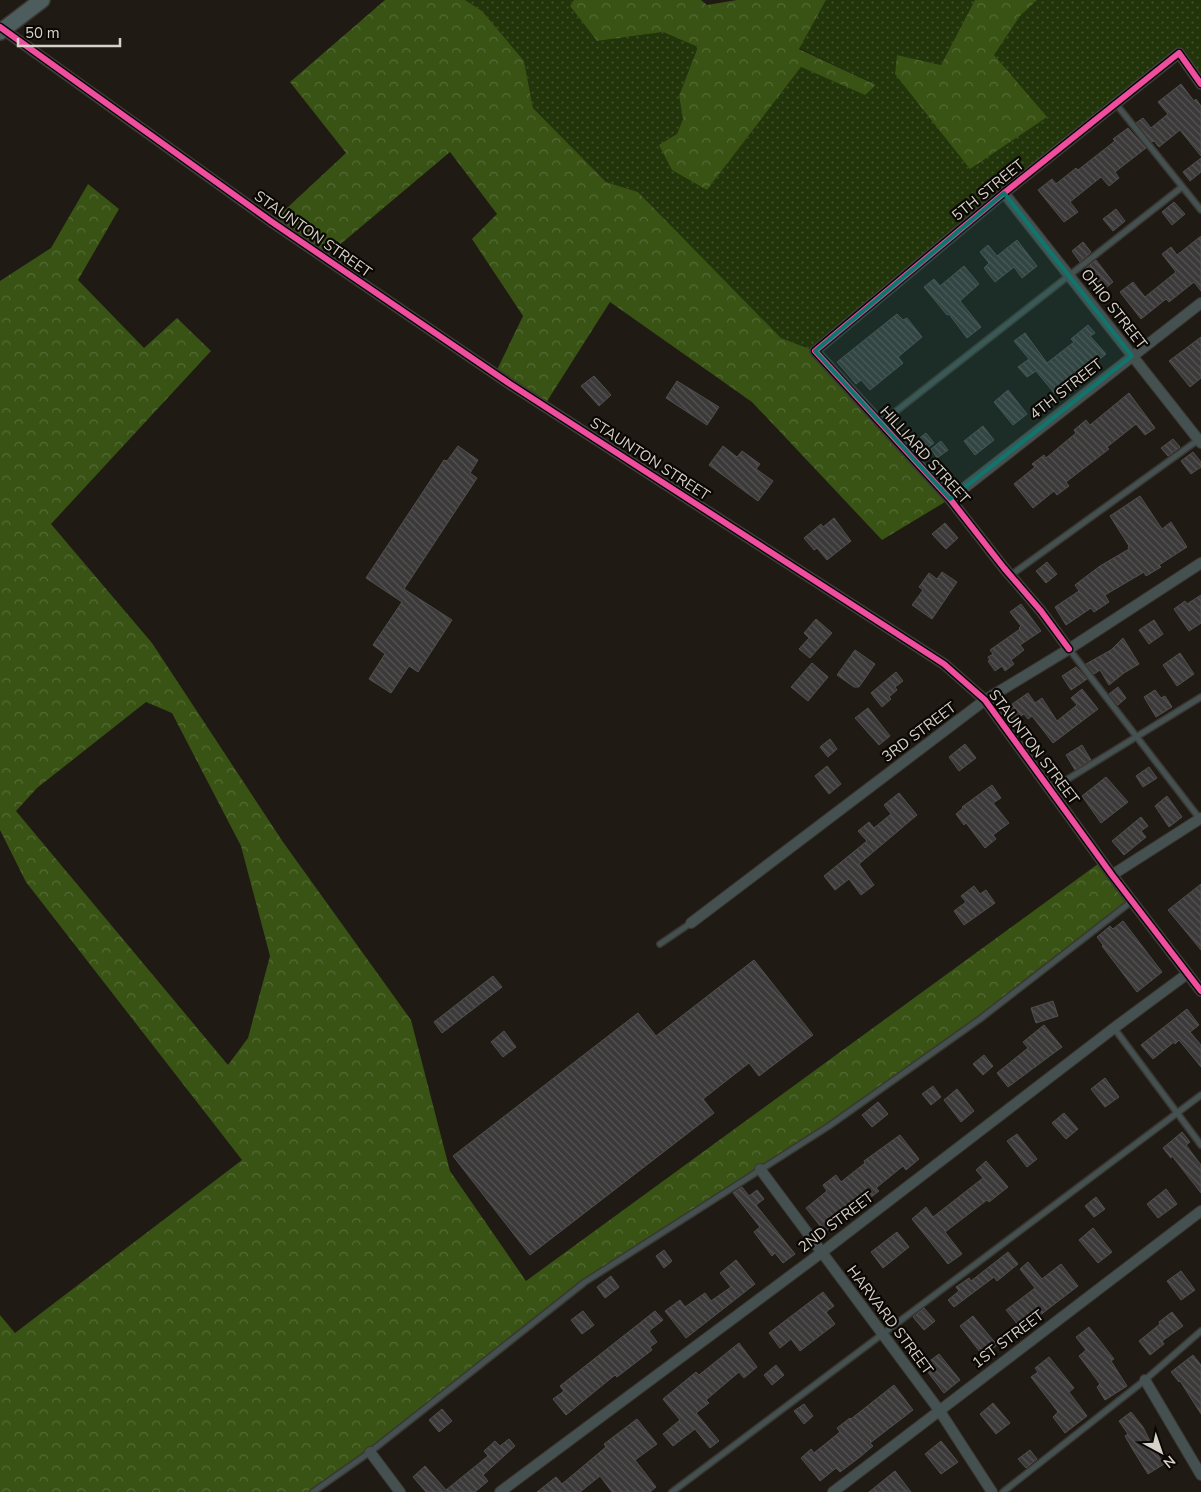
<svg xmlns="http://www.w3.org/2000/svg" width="1201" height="1492" viewBox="0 0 1201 1492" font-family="'Nunito Sans',sans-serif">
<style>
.grass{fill:url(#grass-dots)}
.forest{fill:url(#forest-crowns);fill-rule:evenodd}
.building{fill:url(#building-back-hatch);stroke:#504f4e}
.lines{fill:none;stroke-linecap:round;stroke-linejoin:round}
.lane-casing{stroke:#3b3732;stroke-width:8}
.street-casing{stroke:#3b3732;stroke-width:12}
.secondary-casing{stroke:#3b3732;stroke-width:18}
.lane{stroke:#455150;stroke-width:5}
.street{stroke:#455150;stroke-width:10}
.secondary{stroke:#4d5c5c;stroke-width:15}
.cycleway-casing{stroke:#0a0704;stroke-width:9}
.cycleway{stroke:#ef4d9e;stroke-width:6}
.marked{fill:#0f766e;fill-opacity:0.2;stroke:#0f766e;stroke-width:4;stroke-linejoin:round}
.labels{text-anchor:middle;stroke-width:4.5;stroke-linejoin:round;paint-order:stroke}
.street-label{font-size:15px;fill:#d6d2c9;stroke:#0a0704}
</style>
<defs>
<pattern id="grass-dots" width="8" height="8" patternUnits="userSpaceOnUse" patternTransform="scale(1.25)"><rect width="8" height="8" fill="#223409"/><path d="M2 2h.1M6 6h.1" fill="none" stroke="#41502c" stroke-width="1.8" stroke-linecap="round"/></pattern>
<pattern id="forest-crowns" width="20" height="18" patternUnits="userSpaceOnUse" patternTransform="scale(1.25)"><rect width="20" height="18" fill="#385314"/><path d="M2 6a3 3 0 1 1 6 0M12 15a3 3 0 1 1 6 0" fill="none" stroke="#546b35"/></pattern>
<pattern id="building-back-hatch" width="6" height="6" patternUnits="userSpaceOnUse" patternTransform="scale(1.25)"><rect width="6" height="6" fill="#3b3939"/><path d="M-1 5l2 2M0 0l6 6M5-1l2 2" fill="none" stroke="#575554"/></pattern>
</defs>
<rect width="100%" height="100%" fill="#1f1b14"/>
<path class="grass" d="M465 0H574L570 6 597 41 663 32 699 47 679 96 683 119 677 134 707 190 801 67 865 94 876 85 799 48 826 0H975L941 65 897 55 895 74 993 55 1020 16 1037 0H1201V84L1179 53 815 351 781 338 638 192 606 182 533 108 524 61Z"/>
<g class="forest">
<path d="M385 0H465L482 11 524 61 533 108 606 182 638 192 781 338 815 351 950 499 882 540 752 402 610 302 544 406 495 374 523 316 472 239 497 214 450 152 324 258 272 222 346 153 290 82Z"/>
<path d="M574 0H701L707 5 737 0H826L799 49 876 85 865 95 801 67 707 190 672 170 659 145 677 134 683 119 679 96 698 47 663 32 597 41 570 6Z"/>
<path d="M975 0H1037L1020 16 994 55 1047 117 970 169 895 74 897 55 941 65Z"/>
<path d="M88 184 119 209 78 280 144 348 177 318 211 351 51 524 152 643 283 842 411 1020 450 1171 526 1281 1102 861 1132 901 980 1019 829 1126 585 1282 370 1452 313 1492H0V1315L15 1333 242 1160 26 882 0 830V281L51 248ZM146 702 172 713 241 846 270 956 248 1038 228 1065 16 811 37 788Z"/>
</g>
<g class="building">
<path d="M1181 84 1194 101 1196 99 1201 106V156L1180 130 1159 147 1154 141 1152 142 1136 123 1143 118 1151 128 1168 114 1158 102Z"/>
<path d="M1128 128 1146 148 1115 172 1119 178 1109 186 1101 177 1070 202 1078 212 1064 222 1038 190 1052 179 1056 184 1076 168 1078 170 1115 141 1113 139Z"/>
<path d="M1201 158V172L1190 181 1183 172Z"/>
<path d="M1174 202 1185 214 1172 225 1162 212Z"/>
<path d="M1116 209 1125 221 1113 231 1103 219Z"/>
<path d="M1201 236V291L1194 282 1169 302 1166 299 1141 319 1120 292 1133 282 1145 297 1176 272 1162 254 1171 247 1177 255Z"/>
<path d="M1017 240 1037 266 1022 278 1014 267 995 282 984 268 989 263 980 252 988 245 997 256Z"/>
<path d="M1083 242 1091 252 1080 262 1072 251Z"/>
<path d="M1096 260 1113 282 1102 291 1085 269Z"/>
<path d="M964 266 979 284 960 301 981 327 967 338 949 314 947 315 924 287 934 279 940 286Z"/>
<path d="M897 314 903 320 907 318 922 337 898 357 903 363 870 390 861 380 856 384 837 362Z"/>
<path d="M1088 325 1095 333 1090 336 1106 354 1055 394 1036 371 1027 377 1018 367 1029 359 1014 341 1025 333 1047 363 1074 342 1071 339Z"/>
<path d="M1201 337V378L1190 387 1169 361Z"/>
<path d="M594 376 611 395 599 406 581 386Z"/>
<path d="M677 381 719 407 707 425 666 398Z"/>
<path d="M1008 390 1027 414 1013 425 994 402Z"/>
<path d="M1129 393 1155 428 1145 435 1136 424 1107 447 1109 449 1066 482 1069 486 1057 495 1054 491 1033 508 1014 484 1035 467 1032 464 1044 455 1046 458 1076 433 1074 430 1086 420 1090 425Z"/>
<path d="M983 426 994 440 975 455 964 441Z"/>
<path d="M926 433 934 443 923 451 916 441Z"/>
<path d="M1173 439 1180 447 1168 456 1161 448Z"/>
<path d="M941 441 948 450 937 458 931 449Z"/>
<path d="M458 446 478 460 470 473 477 478 404 589 452 620 418 672 409 666 391 693 369 679 385 654 373 645 402 602 366 578 444 460 447 461Z"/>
<path d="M723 446 737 457 742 451 760 464 756 469 773 481 758 501 709 465Z"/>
<path d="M1193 452 1201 462V467L1191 474 1181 461Z"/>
<path d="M1140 496 1162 529 1171 522 1187 547 1159 565 1161 567 1146 576 1144 572 1105 595 1109 602 1094 612 1091 608 1066 625 1055 607 1079 591 1075 585 1100 566 1129 549 1128 547 1129 546 1110 516Z"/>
<path d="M834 518 851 541 827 560 817 548 814 550 804 538 821 524 823 527Z"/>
<path d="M945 523 958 538 946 549 932 534Z"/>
<path d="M1047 562 1057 574 1046 583 1036 571Z"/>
<path d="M942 572 957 582 932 619 912 605 923 590 919 587 929 573 937 579Z"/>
<path d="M1201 595V623L1189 631 1174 609 1185 601 1187 604Z"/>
<path d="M1021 604 1041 631 1020 645 1024 650 1011 660 1014 664 1005 671 1002 666 995 671 988 661 990 660 988 657 993 654 990 650 1020 629 1019 628 1021 626 1010 612Z"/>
<path d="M816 619 832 633 810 658 799 649 809 638 804 633Z"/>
<path d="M1154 620 1163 634 1149 644 1139 630Z"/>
<path d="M1123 638 1139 664 1124 673 1109 685 1100 670 1094 674 1086 664 1111 650Z"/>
<path d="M855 650 875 664 859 687H854L837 675Z"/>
<path d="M1180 653 1194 674 1177 686 1163 665Z"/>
<path d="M812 663 828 677 808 701 791 687Z"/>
<path d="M1076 667 1087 679 1071 690 1062 676Z"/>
<path d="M896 672 903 681 895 687 897 690 889 697 891 699 882 707 871 693Z"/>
<path d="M1118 687 1126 698 1118 705 1109 694Z"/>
<path d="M1082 689 1098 709 1053 743 1032 716 1028 719 1024 714 1013 721 1005 709 1028 693 1035 703 1042 698 1057 721 1077 705 1071 698Z"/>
<path d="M1155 690 1161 698 1165 696 1172 707 1156 717 1144 697Z"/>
<path d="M868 708 890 736 879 745 855 718Z"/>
<path d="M830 739 837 749 828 757 820 747Z"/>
<path d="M965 744 976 758 959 771 949 757Z"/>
<path d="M1082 745 1091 760 1075 770 1066 755Z"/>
<path d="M827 766 841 784 829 794 815 776Z"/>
<path d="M1149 767 1157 778 1143 787 1136 776Z"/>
<path d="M1106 777 1128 802 1101 823 1082 796Z"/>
<path d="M992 785 1001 798 993 803 1009 823 993 835 996 839 985 848 966 823 964 825 956 814 963 808 962 807Z"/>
<path d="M899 793 917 815 859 864 874 885 861 895 849 879 835 890 824 876 867 841 858 831 869 822 874 828 891 814 884 805Z"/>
<path d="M1167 796 1182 817 1169 827 1155 806Z"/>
<path d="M1141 817 1148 826 1141 831 1146 837 1124 855 1112 841Z"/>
<path d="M1201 884V950L1168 910Z"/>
<path d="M974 886 980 894 986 890 995 903 964 925 954 911 966 902 961 896Z"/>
<path d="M1123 921 1162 972 1137 992 1102 946 1103 945 1097 937 1110 926 1113 929Z"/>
<path d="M754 960 813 1035 759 1076 749 1063 703 1099 714 1113 530 1255 453 1156 638 1013 656 1036Z"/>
<path d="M493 976 502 987 442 1033 434 1022Z"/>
<path d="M1053 1001 1058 1016 1036 1023 1031 1008Z"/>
<path d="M1187 1009 1199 1025 1190 1032 1201 1045V1067L1179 1040 1175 1044 1174 1042 1153 1059 1141 1045Z"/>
<path d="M1044 1025 1062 1047 1008 1087 997 1073 1028 1048 1023 1042Z"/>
<path d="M504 1031 516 1047 503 1057 491 1042Z"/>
<path d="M984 1055 993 1066 983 1075 973 1064Z"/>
<path d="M1105 1078 1119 1097 1105 1107 1091 1089Z"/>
<path d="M933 1086 941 1097 931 1105 922 1094Z"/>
<path d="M957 1089 974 1111 961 1122 944 1100Z"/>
<path d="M878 1102 888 1114 872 1127 862 1115Z"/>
<path d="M1064 1113 1078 1129 1066 1139 1052 1123Z"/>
<path d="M1182 1132 1190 1142 1186 1145 1201 1165V1193L1172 1156 1171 1158 1163 1148Z"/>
<path d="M1017 1134 1037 1159 1027 1167 1007 1141Z"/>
<path d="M900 1135 919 1159 906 1170 903 1166 876 1188 879 1191 866 1201 863 1197 837 1217 840 1220 825 1232 806 1208 827 1191 823 1185 836 1175 841 1182 865 1163 864 1161Z"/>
<path d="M986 1161 1008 1187 989 1202 987 1200 945 1232 962 1254 948 1264 912 1219 926 1207 933 1217 983 1178 976 1170Z"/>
<path d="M742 1187 749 1196 757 1190 764 1199 756 1205 795 1254 783 1263 775 1253 772 1256 754 1232 760 1227 733 1193Z"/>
<path d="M1166 1189 1177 1204 1158 1218 1147 1204Z"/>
<path d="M1096 1197 1105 1209 1094 1217 1085 1206Z"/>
<path d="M1093 1228 1112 1252 1098 1263 1079 1240Z"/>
<path d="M897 1232 909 1247 883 1268 871 1252Z"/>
<path d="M664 1250 672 1261 664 1268 656 1256Z"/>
<path d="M1008 1252 1018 1264 997 1281 994 1277 954 1307 948 1300 959 1291 956 1287 969 1278 971 1281Z"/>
<path d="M736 1260 755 1284 686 1338 665 1311 680 1300 685 1307 705 1293 711 1301 731 1287 720 1273Z"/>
<path d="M1028 1262 1042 1279 1061 1264 1078 1286 1035 1319 1037 1322 1024 1332 1006 1310 1035 1288 1020 1269Z"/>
<path d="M1181 1271 1195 1290 1181 1300 1167 1281Z"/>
<path d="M611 1276 619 1287 605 1298 597 1287Z"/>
<path d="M823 1292 834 1306 826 1312 835 1324 800 1351 791 1339 780 1348 769 1333Z"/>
<path d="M924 1308 935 1321 924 1330 913 1317Z"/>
<path d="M583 1311 594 1325 582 1334 571 1320Z"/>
<path d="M655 1311 663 1320 649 1331 657 1342 650 1347 652 1350 617 1377 615 1375 566 1415 553 1399 564 1391 560 1386Z"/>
<path d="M1172 1312 1183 1326 1162 1341 1164 1344 1150 1355 1139 1341 1160 1324 1159 1322Z"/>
<path d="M973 1316 997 1345 983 1356 960 1326Z"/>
<path d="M1089 1327 1114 1359 1111 1361 1127 1386 1105 1400 1097 1387 1100 1384 1079 1356 1086 1350 1076 1337Z"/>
<path d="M739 1343 757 1367 744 1378 739 1372 706 1400 709 1403 696 1413 719 1441 710 1448 695 1429 673 1446 663 1434 680 1420 663 1399 696 1372 699 1375Z"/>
<path d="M939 1354 960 1380 944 1393 923 1366Z"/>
<path d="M1193 1355 1201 1365V1414L1180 1381 1179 1382 1171 1372Z"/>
<path d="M1049 1357 1074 1388 1069 1392 1087 1416 1065 1433 1053 1417 1058 1412 1031 1377 1038 1372 1035 1368Z"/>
<path d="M776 1365 784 1375 772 1385 764 1375Z"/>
<path d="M894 1385 913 1410 870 1443 873 1446 860 1457 840 1472 836 1468 820 1481 801 1458 811 1449 814 1453 840 1432 837 1428 850 1418 851 1419Z"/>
<path d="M993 1403 1010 1423 996 1434 980 1414Z"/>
<path d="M804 1404 813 1416 804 1424 794 1411Z"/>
<path d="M442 1409 452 1421 439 1432 429 1420Z"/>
<path d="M1131 1412 1143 1427 1154 1449 1164 1464 1148 1474 1133 1450 1125 1436 1128 1434 1119 1421Z"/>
<path d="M637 1419 657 1444 635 1460 656 1487 650 1492H612L600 1476 580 1492H537L556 1477 562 1484 606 1447 604 1444Z"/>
<path d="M509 1439 515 1446 483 1475 488 1481 475 1492H426L413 1477 425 1466 446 1490 488 1456 484 1451 495 1441 500 1446Z"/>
<path d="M941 1441 958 1462 941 1474 925 1454Z"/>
<path d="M1030 1450 1037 1459 1026 1468 1018 1459Z"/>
<path d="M895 1471 911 1492H869Z"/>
</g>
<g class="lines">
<defs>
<g id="lane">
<path d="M1116 104 1201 210"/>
<path d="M881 423 1182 187"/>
<path d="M1011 575 1198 440"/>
<path d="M1069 649 1200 819"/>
<path d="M1050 790 1201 697"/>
<path d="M660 944 691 923"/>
<path d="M1114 1028 1201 1145"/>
<path d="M313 1492 370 1452 585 1282 829 1126 980 1019 1132 901"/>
<path d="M672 1492 1201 1095"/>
<path d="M1003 1492 1145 1380 1201 1331"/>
</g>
<g id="street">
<path d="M4 30 272 222 510 384 944 664 985 700 1112 875 1201 991"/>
<path d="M1004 193 1201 443"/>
<path d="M950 499 1201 303"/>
<path d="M1069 649 1041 611 1004 568 950 499 815 351 1004 193 1179 53 1201 84"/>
<path d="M1112 875 1201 818"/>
<path d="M691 923 985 700 1069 649 1201 563"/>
<path d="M760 1169 939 1410 992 1492"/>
<path d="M1145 1380 1201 1475"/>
<path d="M370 1452 400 1492"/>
<path d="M500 1492 821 1253 1114 1028 1187 974"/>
<path d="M833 1492 1201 1211"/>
</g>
<path id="secondary" d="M0 32 42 0"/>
</defs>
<use href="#lane" class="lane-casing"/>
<use href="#street" class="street-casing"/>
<use href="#secondary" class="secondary-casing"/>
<use href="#lane" class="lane"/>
<use href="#street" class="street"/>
<use href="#secondary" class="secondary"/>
<defs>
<g id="cycleway">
<path d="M0 27 272 222 510 384 944 664 985 700 1112 875 1201 991"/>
<path d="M1069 649 1041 611 1004 568 950 499 815 351 1004 193 1179 53 1201 84"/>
</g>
</defs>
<use href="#cycleway" class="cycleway-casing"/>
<use href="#cycleway" class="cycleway"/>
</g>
<path class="marked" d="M1004 193 1132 356 950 499 815 351Z"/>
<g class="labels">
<g class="street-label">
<text transform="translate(988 190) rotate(-39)" y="5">5TH STREET</text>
<text transform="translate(313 234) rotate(35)" y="5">STAUNTON STREET</text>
<text transform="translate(1114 309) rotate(52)" y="5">OHIO STREET</text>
<text transform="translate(1066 389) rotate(-38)" y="5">4TH STREET</text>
<text transform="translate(925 455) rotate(48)" y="5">HILLIARD STREET</text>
<text transform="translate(650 459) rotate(33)" y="5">STAUNTON STREET</text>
<text transform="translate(919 732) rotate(-37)" y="5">3RD STREET</text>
<text transform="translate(1034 747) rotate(53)" y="5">STAUNTON STREET</text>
<text transform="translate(836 1222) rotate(-37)" y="5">2ND STREET</text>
<text transform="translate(890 1320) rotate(53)" y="5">HARVARD STREET</text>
<text transform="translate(1008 1339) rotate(-37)" y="5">1ST STREET</text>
</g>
</g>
<g transform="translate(1161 1452) rotate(140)" stroke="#0a0704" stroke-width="4" paint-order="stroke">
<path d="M0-4L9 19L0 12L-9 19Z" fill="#d6d2c9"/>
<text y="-8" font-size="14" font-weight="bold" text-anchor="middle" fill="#d6d2c9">N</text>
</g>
<path d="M18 38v8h102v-8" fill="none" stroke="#d6d2c9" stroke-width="2.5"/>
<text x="25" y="38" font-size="15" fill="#d6d2c9" stroke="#0a0704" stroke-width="4" paint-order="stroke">50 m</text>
</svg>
